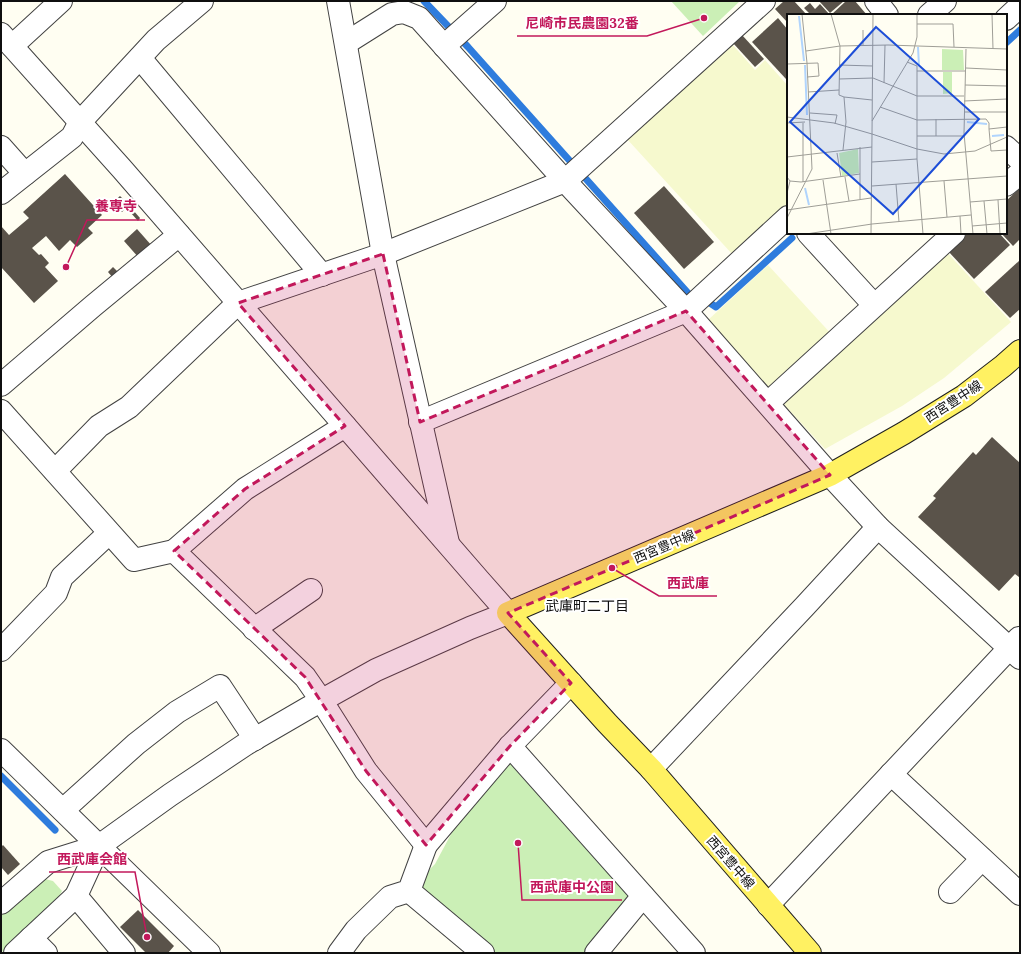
<svg xmlns="http://www.w3.org/2000/svg" width="1021" height="954" viewBox="0 0 1021 954" font-family="Lora,'Noto Sans JP',serif">
<style>
.farmland{fill:#f6f9ce}
.green{fill:#cbefb6}
.lines{fill:none;stroke-linecap:round;stroke-linejoin:round}
.stream{stroke:#2e7cdd;stroke-width:7}
.building{fill:#5a534a}
.minor-casing{stroke:#424242;stroke-width:24}
.major-casing{stroke:#202020;stroke-width:24}
.minor{stroke:#fff;stroke-width:22}
.major{stroke:#fff162;stroke-width:22}
.marked{fill:#c2185b;fill-opacity:0.2;stroke:#c2185b;stroke-width:3;stroke-dasharray:8 5;stroke-linejoin:round}
.labels{text-anchor:middle;stroke-width:4;stroke-linejoin:round;paint-order:stroke}
.street-label{font-size:13px;fill:#0f0f0f;stroke:#fff}
.neighbourhood-label{font-size:14px;fill:#0f0f0f;stroke:#fff}
.inset-river{fill:none;stroke:#b0d4fd;stroke-width:2}
.inset-road{fill:none;stroke:#9f9e97;stroke-width:1}
.view{fill:#1d4ed8;fill-opacity:0.15;stroke:#1d4ed8;stroke-width:2}
.inset-edge{fill:none;stroke:#0f0f0f;stroke-width:2}
.leader{fill:none;stroke:#c2185b;stroke-width:1.5}
.callout-dot{fill:#c2185b;stroke:#fff;stroke-width:1.5}
.callout-label{font-size:14px;text-anchor:middle;font-weight:bold;fill:#c2185b;stroke:#fff;stroke-width:4;stroke-linejoin:round;paint-order:stroke}
</style>
<rect width="100%" height="100%" fill="#fffef2"/>
<g class="farmland">
<path d="M732 44 755 70 765 60 788 86V205L733 255 627 139Z"/>
<path d="M944 249 1011 322 944 378 902 406 825 449 780 400Z"/>
<path d="M768 265 834 337 773 393 708 320Z"/>
</g>
<g class="green">
<path d="M671 1H740L703 36Z"/>
<path d="M509 763H518L631 897 585 953H495L420 894 419 880 435 864 457 823Z"/>
<path d="M45 879 53 881 62 891 57 900 1 953V916Z"/>
</g>
<g class="lines">
<g class="stream">
<path d="M424 1 468 47 688 293"/>
<path d="M1006 43 1020 30"/>
<path d="M710 303 716 307 792 238"/>
<path d="M1 776 55 830"/>
</g>
</g>
<g class="building">
<path d="M784 1H794L807 15H788V23L775 9Z"/>
<path d="M819 1H844L830 13Z"/>
<path d="M846 1H855L867 15H831Z"/>
<path d="M810 3 815 9 820 4 830 15H809L810 14 804 8Z"/>
<path d="M778 18 788 30V77L786 79 752 42Z"/>
<path d="M742 35 764 59 755 67 733 43Z"/>
<path d="M65 174 102 215 88 228 93 233 77 247 70 240 59 251 46 236 32 248 39 255 41 254 49 263 45 267 58 281 34 303 1 267V226L9 235 29 218 23 212Z"/>
<path d="M664 186 714 242 684 269 634 213Z"/>
<path d="M1020 188V239L1013 246 1001 233H1006V201Z"/>
<path d="M120 196 129 205 122 212 113 202Z"/>
<path d="M133 210 140 218 138 221 131 213Z"/>
<path d="M137 229 152 246 139 258 124 241Z"/>
<path d="M968 233H999L1010 245 974 279 948 251Z"/>
<path d="M1020 260V309L1010 318 985 292Z"/>
<path d="M113 267 120 274 114 279 108 272Z"/>
<path d="M992 437 1020 463V576L1019 577 1015 574 999 591 918 517 936 498 933 496 973 452 976 455Z"/>
<path d="M3 845 20 864 8 875 1 867V847Z"/>
<path d="M138 910 174 946 168 953H146L120 927Z"/>
</g>
<g class="lines">
<defs>
<g id="minor">
<path d="M338 1 383 254 448 543"/>
<path d="M876 1 887 15"/>
<path d="M929 15 945 1"/>
<path d="M1006 19 1020 6"/>
<path d="M1 34 122 169 479 580 508 613 470 628 376 670 308 708 246 744 170 795 99 846 48 862 1 903"/>
<path d="M346 43 392 14 404 12 419 18 565 181 686 311 830 475 878 527 1020 658"/>
<path d="M12 46 61 1"/>
<path d="M444 46 495 1"/>
<path d="M140 58 322 275"/>
<path d="M1 147 25 174"/>
<path d="M1006 147 1020 160"/>
<path d="M1006 185 1020 173"/>
<path d="M1 193 72 137 80 122 156 40 202 1"/>
<path d="M808 233 874 305"/>
<path d="M1 385 93 306 179 235"/>
<path d="M768 403 954 233"/>
<path d="M1 411 134 560 174 551 305 677 321 700 366 771 426 845"/>
<path d="M420 422 686 311 788 217"/>
<path d="M55 471 99 426 129 407 238 303 383 254 565 181 764 1"/>
<path d="M174 551 245 489 345 426"/>
<path d="M254 629 311 590"/>
<path d="M1 650 56 593 62 577 109 533"/>
<path d="M510 746 694 953"/>
<path d="M1 750 99 846 209 953"/>
<path d="M651 769 805 606 878 527"/>
<path d="M891 774 1020 894"/>
<path d="M63 810 136 744 177 712 220 686 255 739"/>
<path d="M409 891 483 953"/>
<path d="M950 892 982 859"/>
<path d="M76 896 124 953"/>
<path d="M768 905 1019 638"/>
<path d="M31 938 46 953"/>
<path d="M15 953 76 896 99 846"/>
<path d="M339 953 356 930 390 897 409 891 426 845 510 746 571 683"/>
<path d="M596 953 643 896"/>
</g>
<path id="major" d="M810 953 651 769 607 723 508 613 830 475 904 433 964 396 1003 366 1020 351"/>
</defs>
<use href="#minor" class="minor-casing"/>
<use href="#major" class="major-casing"/>
<use href="#minor" class="minor"/>
<use href="#major" class="major"/>
</g>
<path class="marked" d="M383 254 420 422 686 311 830 475 508 613 571 683 510 746 426 845 366 771 305 677 174 551 245 489 345 426 238 303Z"/>
<g class="labels">
<g class="street-label">
<text transform="translate(953 401) rotate(-33)" y="5">西宮豊中線</text>
<text transform="translate(664 546) rotate(-23)" y="5">西宮豊中線</text>
<text transform="translate(731 862) rotate(49)" y="5">西宮豊中線</text>
</g>
<g class="neighbourhood-label">
<text x="587" y="611">武庫町二丁目</text>
</g>
</g>
<g transform="translate(787 14)">
<rect width="220" height="220" fill="#fffef2"/>
<path d="M155 35 176 36 177 56H155ZM156 58H165V79L156 80ZM71 135 72 159 55 162 52 139Z" fill="#cbefb6"/>
<path class="inset-river" d="M12 2 17 47M131 33 132 52M18 51 20 101M180 108 200 110M205 122 217 121M18 174 22 191"/>
<path class="inset-road" d="M44 0 53 32 52 81 57 83 59 108 56 136M205 0 206 35M130 10H166L167 33M76 16V32M179 35 177 119 186 220M19 37 53 32 101 31 220 35M120 48 130 52V145L136 220M0 50 31 49 32 62 20 63M52 51 86 52M179 54 220 56M130 57H179M52 65 86 64 130 82H177M97 69 98 31M178 71 220 72M21 78 52 76M57 83 85 86M177 87 220 85M93 93 130 106 199 105 202 109V115L220 113M177 98H220M23 99 50 101 48 110M0 103 47 109 85 120 86 0M149 105V122M85 107 126 39 130 23V0M0 109 18 108M202 115 204 137 220 136M130 122H177M50 139 54 163M0 143 85 133M85 148 130 145M0 163 3 167 14 168 73 160M58 163 62 187M36 166 44 220M157 167 160 203M16 168V109M109 170 112 208M85 172 220 162M0 179 3 167M73 185V133M211 186 213 220M197 187 200 220M183 188 220 185M0 196 84 184M173 202 174 220M0 204 25 155 20 49 15 0M185 212 220 209M19 220 85 210 184 201M84 220 85 120 130 135 157 140 188 137 220 123"/>
<path class="view" d="M89 13 192 105 106 200 3 108Z"/>
<rect width="220" height="220" class="inset-edge"/>
</g>
<path class="leader" d="M704 18L647 36H517M66 267L87 220H145M612 568L659 596H717M147 937L135 872H49M518 843L522 900H622"/>
<g class="callout-dot">
<circle cx="704" cy="18" r="4"/>
<circle cx="66" cy="267" r="4"/>
<circle cx="612" cy="568" r="4"/>
<circle cx="147" cy="937" r="4"/>
<circle cx="518" cy="843" r="4"/>
</g>
<g class="callout-label">
<text x="582" y="28">尼崎市民農園32番</text>
<text x="116" y="211">養専寺</text>
<text x="688" y="588">西武庫</text>
<text x="92" y="864">西武庫会館</text>
<text x="572" y="892">西武庫中公園</text>
</g>
<rect width="1021" height="954" fill="none" stroke="#0f0f0f" stroke-width="4"/>
</svg>
